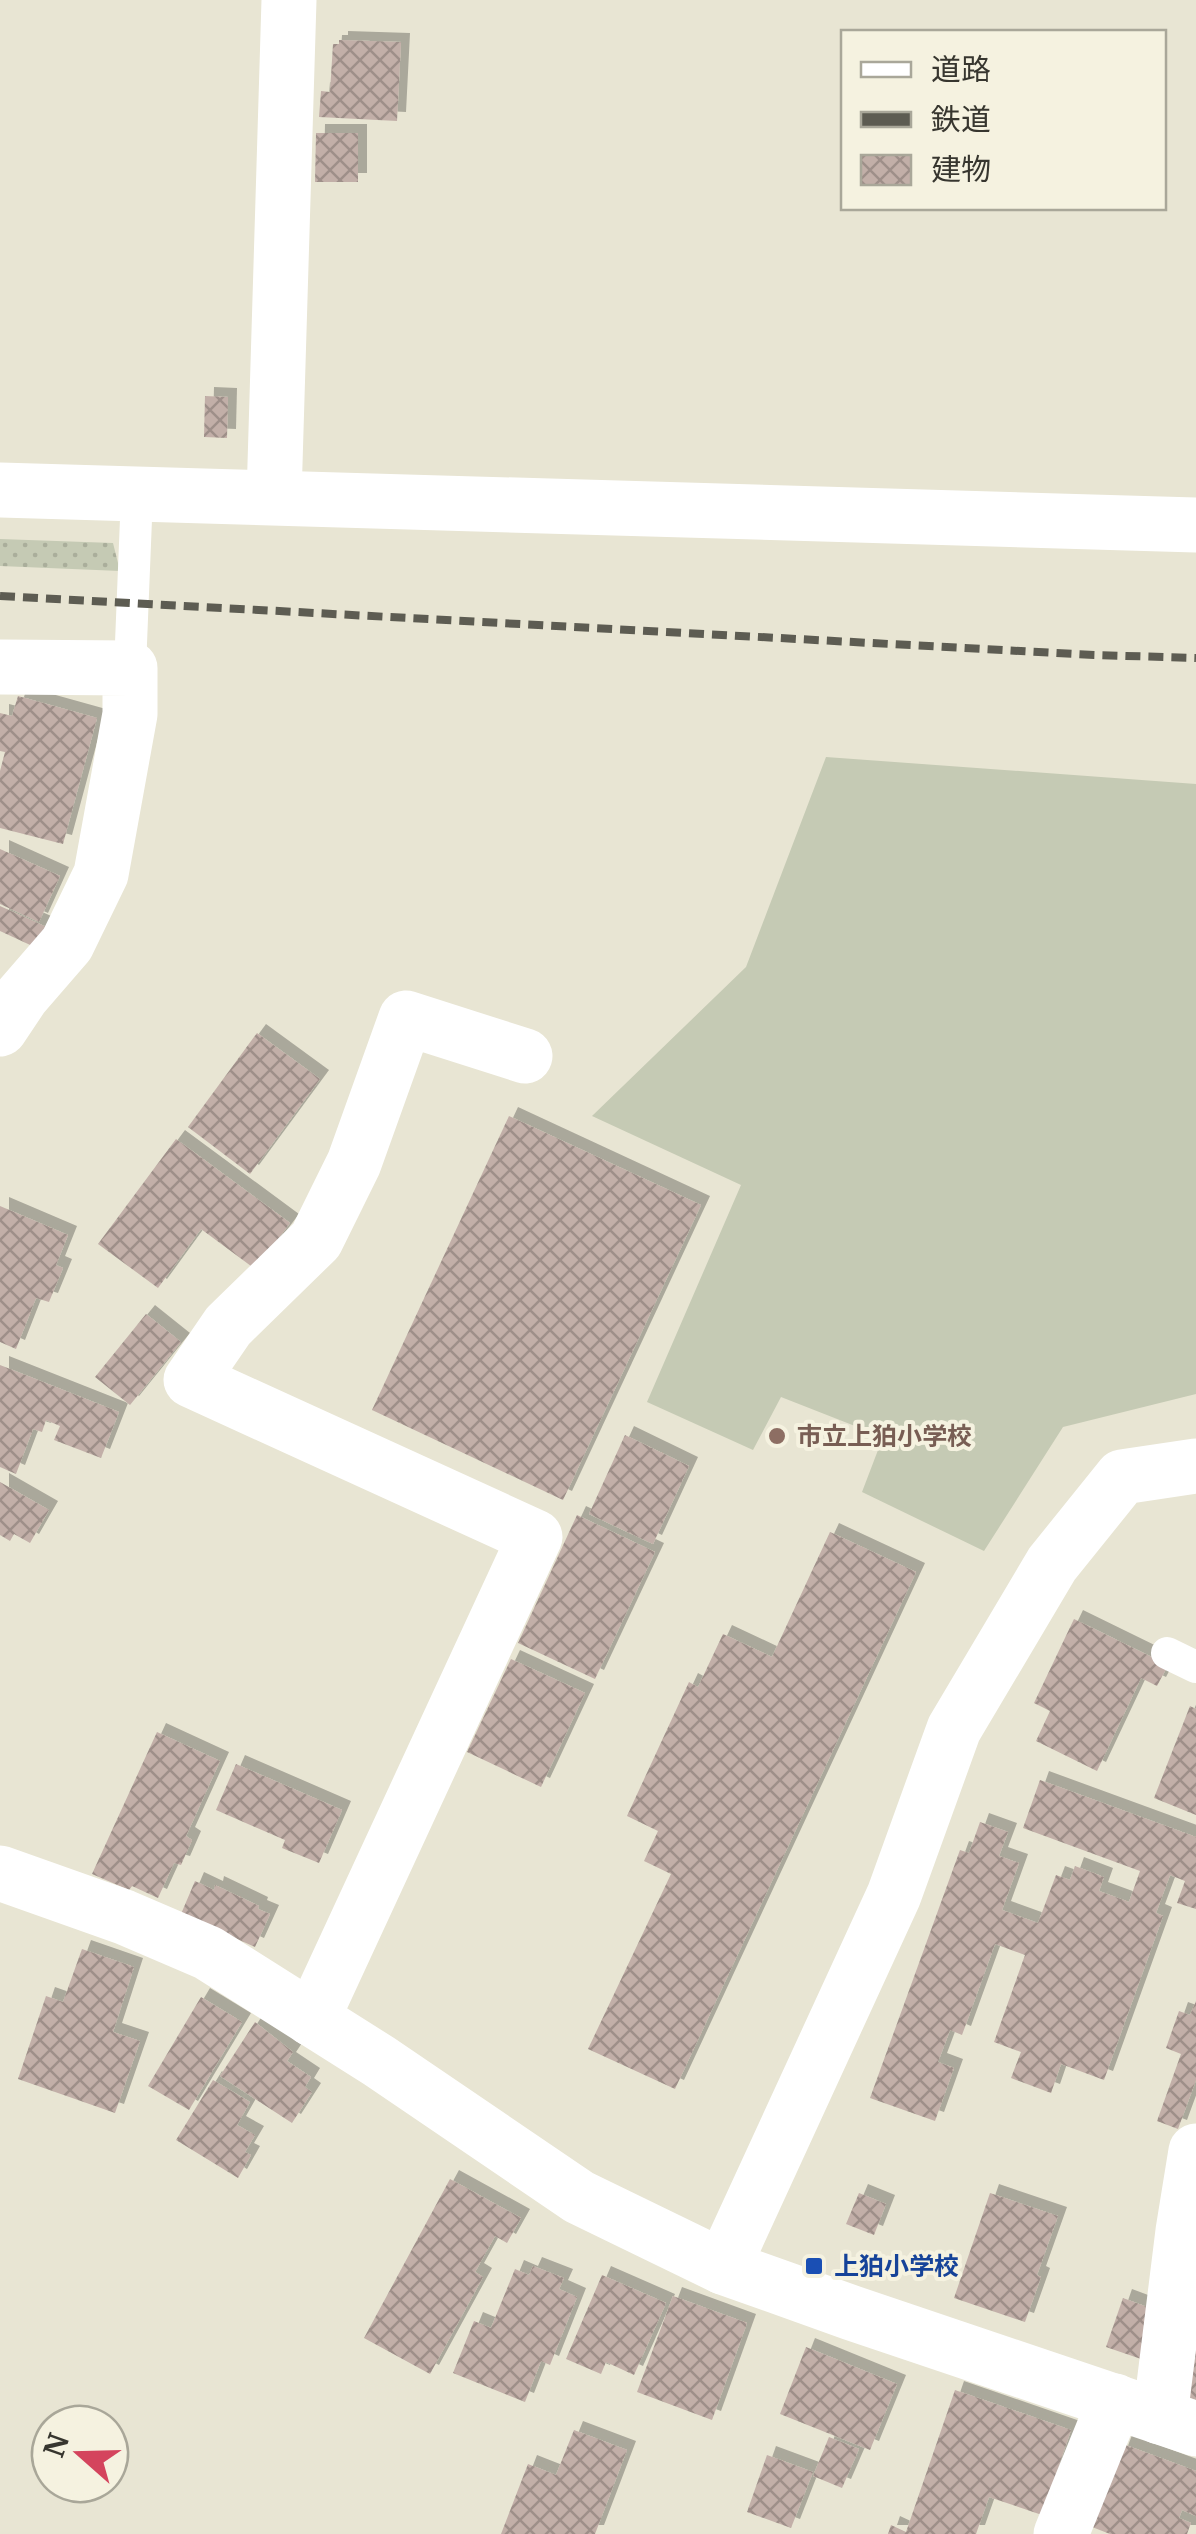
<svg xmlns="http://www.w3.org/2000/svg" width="1196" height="2534" viewBox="0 0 1196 2534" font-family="Merriweather,'Noto Sans JP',serif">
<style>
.grass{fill:url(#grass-dots)}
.pitch{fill:#c5cab4}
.building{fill:url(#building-cross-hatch);filter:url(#shadow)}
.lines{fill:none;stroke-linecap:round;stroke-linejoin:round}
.lane{stroke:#fff;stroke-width:32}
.street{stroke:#fff;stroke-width:55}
.rail{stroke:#5d5c52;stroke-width:8;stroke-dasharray:15 8;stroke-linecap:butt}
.education-dot{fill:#8d6e63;stroke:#f5f2e0;stroke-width:4}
.transit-dot{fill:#1a4fb4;stroke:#f5f2e0;stroke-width:4}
.labels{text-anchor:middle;stroke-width:8;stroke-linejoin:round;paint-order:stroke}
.education-label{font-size:25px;font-weight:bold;fill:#785e54;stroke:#f5f2e0;text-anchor:start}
.transit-label{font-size:25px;font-weight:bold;fill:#164399;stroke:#f5f2e0;text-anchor:start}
</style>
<defs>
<pattern id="grass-dots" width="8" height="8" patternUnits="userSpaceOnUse" patternTransform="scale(2.5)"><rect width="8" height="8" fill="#c5cab4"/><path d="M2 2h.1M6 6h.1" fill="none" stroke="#aaae9b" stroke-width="1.8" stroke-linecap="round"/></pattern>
<pattern id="building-cross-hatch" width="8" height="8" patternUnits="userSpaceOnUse" patternTransform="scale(2.5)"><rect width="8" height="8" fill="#c2afa8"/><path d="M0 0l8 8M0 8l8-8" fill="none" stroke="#9e8f89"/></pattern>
<filter id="shadow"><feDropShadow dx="9" dy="-9" stdDeviation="0" flood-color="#0004"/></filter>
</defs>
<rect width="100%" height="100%" fill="#e8e5d3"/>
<path class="grass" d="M0 539 113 543 120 571 0 566Z"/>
<path class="pitch" d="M826 757 1196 784V1394L1063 1427 984 1551 862 1492 883 1437 781 1397 753 1450 647 1402 741 1185 592 1116 746 967Z"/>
<g class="building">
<path d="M339 40 401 42 397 121 319 117 321 91 330 92 333 44H339Z"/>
<path d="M316 133H358V182H315Z"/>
<path d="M205 396 228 397 227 438 204 437Z"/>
<path d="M18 696 97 718 63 844 0 828V771L5 752 0 751V713L12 716Z"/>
<path d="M0 849 60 876 39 922 0 904Z"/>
<path d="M0 906 51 929 41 950 0 931Z"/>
<path d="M257 1033 320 1079 250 1174 188 1127Z"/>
<path d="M509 1116 701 1205 563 1500 372 1410Z"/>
<path d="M176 1139 290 1223 255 1269 201 1229 158 1288 98 1244Z"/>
<path d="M0 1206 68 1235 56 1265 63 1268 49 1302 36 1298 16 1349 0 1342Z"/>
<path d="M146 1314 181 1342 130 1405 95 1377Z"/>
<path d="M0 1365 119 1412 101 1458 54 1440 60 1426 46 1420 42 1432 33 1429 16 1474 0 1467Z"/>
<path d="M625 1435 689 1466 653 1544 589 1514Z"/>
<path d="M0 1482 49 1510 30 1543 14 1534 10 1541 0 1535Z"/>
<path d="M577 1515 655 1552 595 1679 518 1643Z"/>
<path d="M830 1532 916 1572 675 2089 588 2049 671 1874 644 1861 658 1831 627 1816 689 1682 698 1687 723 1634 772 1657Z"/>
<path d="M1074 1619 1168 1665 1157 1686 1141 1678 1097 1771 1036 1741 1050 1711 1034 1703Z"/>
<path d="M511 1659 585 1693 541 1787 467 1752Z"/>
<path d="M1190 1706 1196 1709V1815L1154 1798Z"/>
<path d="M157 1732 220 1761 186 1836 192 1840 181 1865 174 1863 158 1898 132 1886 129 1890 92 1874Z"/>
<path d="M236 1764 342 1810 319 1863 282 1848 285 1840 216 1810Z"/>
<path d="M1040 1780 1196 1837V1909L1177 1903 1185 1881 1170 1875 1156 1913 1163 1916 1104 2080 1061 2064 1051 2093 1011 2078 1021 2052 994 2042 1025 1955 995 1944 962 2035 950 2030 938 2062 954 2068 935 2121 870 2098 960 1850 969 1853 980 1822 1008 1832 999 1856 1019 1863 1002 1910 1038 1923 1056 1875 1070 1880 1075 1866 1104 1877 1099 1891 1129 1902 1140 1871 1023 1828Z"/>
<path d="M195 1881 214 1890 215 1885 259 1906 258 1909 270 1914 255 1947 181 1914Z"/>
<path d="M82 1949 134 1967 113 2032 140 2041 115 2113 18 2079 46 1996 63 2002Z"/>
<path d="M201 1997 242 2022 189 2110 148 2086Z"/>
<path d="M1196 2001V2080L1178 2129 1157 2121 1181 2054 1166 2048 1179 2011 1190 2015Z"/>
<path d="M255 2022 293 2052 287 2061 311 2077 305 2087 312 2092 292 2123 220 2076Z"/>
<path d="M213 2080 250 2102 237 2125 255 2135 245 2152 251 2155 238 2178 176 2140Z"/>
<path d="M450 2179 521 2218 507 2243 495 2236 475 2272 483 2277 430 2374 364 2338Z"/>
<path d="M859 2193 886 2204 874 2235 846 2224Z"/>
<path d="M990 2193 1058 2216 1037 2275 1041 2277 1025 2322 954 2298Z"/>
<path d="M533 2266 564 2278 559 2289 577 2297 550 2365 541 2361 525 2402 453 2373 474 2321 491 2328 515 2269 529 2275Z"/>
<path d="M602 2275 666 2303 634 2375 606 2362 601 2374 566 2359Z"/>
<path d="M673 2296 747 2323 712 2420 637 2392Z"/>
<path d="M1123 2298 1158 2311 1141 2359 1106 2347Z"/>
<path d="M1196 2339V2400L1176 2393Z"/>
<path d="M806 2347 897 2384 870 2450 780 2414Z"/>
<path d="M955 2390 1071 2430 1042 2515 989 2497 976 2534H888L891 2525 906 2532Z"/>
<path d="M574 2430 627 2450 595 2534H501L528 2464 556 2475Z"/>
<path d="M829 2437 859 2449 842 2488 813 2476Z"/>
<path d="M1123 2444 1196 2471V2516L1182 2510 1179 2518 1191 2523 1187 2534H1110L1092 2527Z"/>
<path d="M767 2455 813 2472 791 2528 747 2512Z"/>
</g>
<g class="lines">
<g class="lane">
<path d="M130 668 137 494"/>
<path d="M1167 1653 1196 1667"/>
</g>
<g class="street">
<path d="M0 490 1196 525"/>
<path d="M274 497 289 0"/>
<path d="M0 667 130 668V714L101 874 67 944 22 996 0 1029"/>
<path d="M0 1873 124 1917 208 1953 379 2061 579 2197 723 2267 852 2313 1196 2429"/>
<path d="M312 2019 535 1537 191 1380 228 1326 316 1240 354 1163 406 1018 525 1056"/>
<path d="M723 2267 894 1895 954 1729 1052 1564 1122 1477 1196 1466"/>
<path d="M1160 2417 1183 2231 1196 2151"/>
<path d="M1061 2534 1115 2401"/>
</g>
<path class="rail" d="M0 596 1094 655 1196 658"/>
</g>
<circle class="education-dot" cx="777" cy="1436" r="10"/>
<rect class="transit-dot" x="804" y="2256" width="20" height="20" rx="5"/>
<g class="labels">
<g class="education-label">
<text x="797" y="1445">市立上狛小学校</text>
</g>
<g class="transit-label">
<text x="834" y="2275">上狛小学校</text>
</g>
</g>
<rect x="841" y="30" width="325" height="180" fill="#f5f2e0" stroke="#a9a799" stroke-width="2.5"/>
<rect x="861" y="62" width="50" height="15" fill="#ffffff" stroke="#a9a799" stroke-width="2.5"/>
<text x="931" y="80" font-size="30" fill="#37362f">道路</text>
<rect x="861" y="112" width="50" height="15" fill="#5d5c52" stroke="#a9a799" stroke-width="2.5"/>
<text x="931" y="130" font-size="30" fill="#37362f">鉄道</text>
<rect x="861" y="155" width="50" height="30" fill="url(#building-cross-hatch)" stroke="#a9a799" stroke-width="2.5"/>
<text x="931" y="180" font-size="30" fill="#37362f">建物</text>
<g transform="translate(80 2454) rotate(290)"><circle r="48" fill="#f5f2e0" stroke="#a9a799" stroke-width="2.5"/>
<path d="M0-8L18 38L0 25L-18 38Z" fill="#d4445d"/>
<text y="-15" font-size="28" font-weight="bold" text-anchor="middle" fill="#37362f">N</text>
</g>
</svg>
